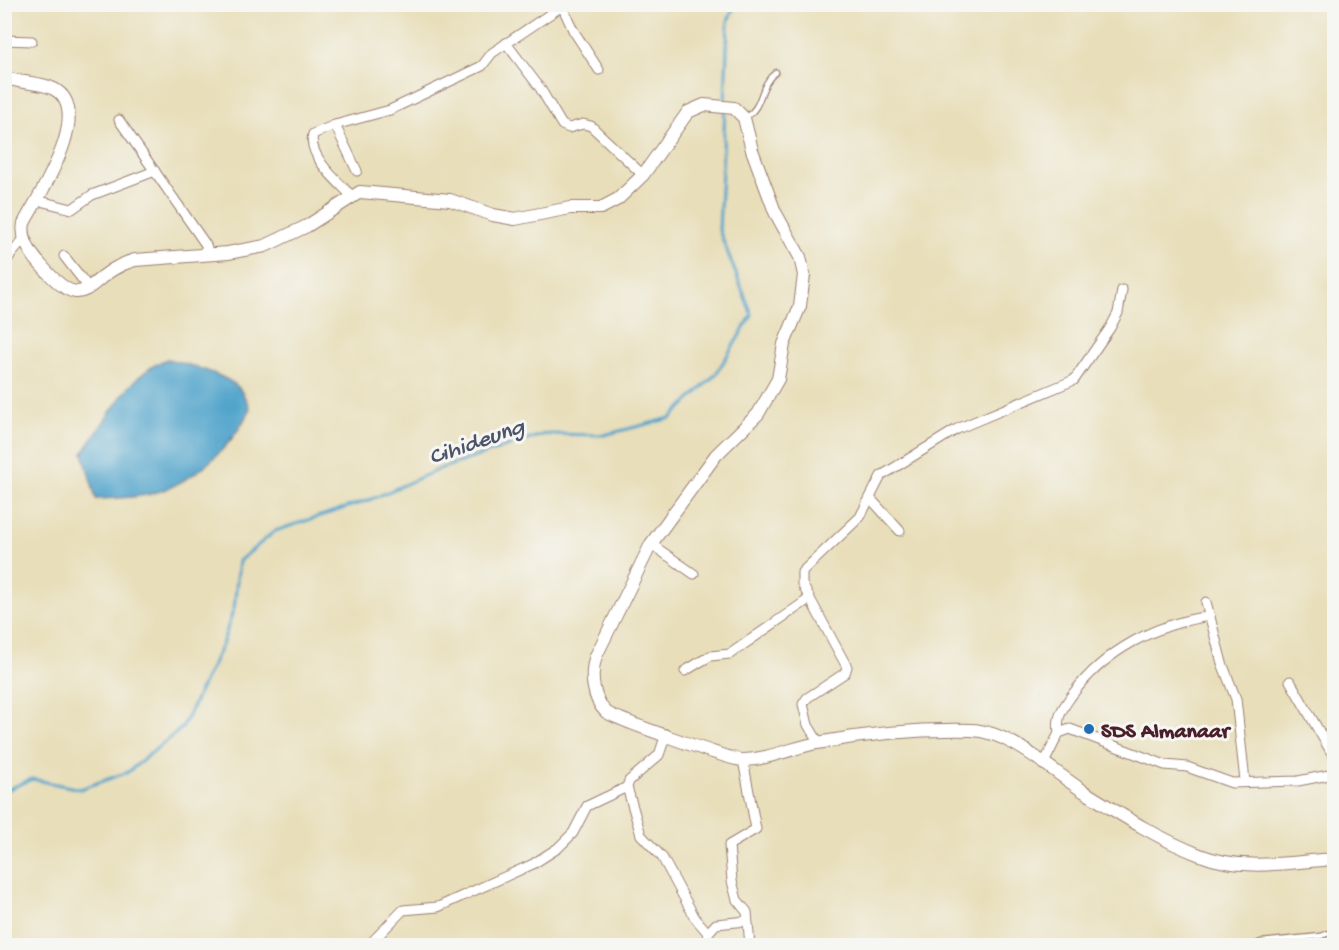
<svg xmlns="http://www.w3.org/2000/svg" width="1339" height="950" viewBox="0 0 1339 950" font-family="'Gochi Hand',sans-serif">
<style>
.water{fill:#50a3cb;stroke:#4d617b;stroke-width:1.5}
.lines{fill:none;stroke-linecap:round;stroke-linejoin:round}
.stream{stroke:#50a3cb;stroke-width:3}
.lane-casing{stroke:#997e72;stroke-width:7}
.street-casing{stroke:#997e72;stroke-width:11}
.secondary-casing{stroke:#997e72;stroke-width:14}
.lane{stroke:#fff;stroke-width:4.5}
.street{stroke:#fff;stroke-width:9}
.secondary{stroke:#fff;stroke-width:12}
.poi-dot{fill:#1f6fb2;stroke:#f6f6f2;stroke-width:2}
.labels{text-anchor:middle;stroke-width:6;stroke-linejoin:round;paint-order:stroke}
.poi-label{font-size:22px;font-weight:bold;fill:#4a1f2b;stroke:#f6f6f2;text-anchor:start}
.water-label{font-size:24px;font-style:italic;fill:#4c546b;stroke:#f6f6f2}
</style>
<rect width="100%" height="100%" fill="#f6f6f2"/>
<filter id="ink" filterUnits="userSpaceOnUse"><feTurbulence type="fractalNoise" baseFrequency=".0167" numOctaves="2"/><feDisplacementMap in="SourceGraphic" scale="12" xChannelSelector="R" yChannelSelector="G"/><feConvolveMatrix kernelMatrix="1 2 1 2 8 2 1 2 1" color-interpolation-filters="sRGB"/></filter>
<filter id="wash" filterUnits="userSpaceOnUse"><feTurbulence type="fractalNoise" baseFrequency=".008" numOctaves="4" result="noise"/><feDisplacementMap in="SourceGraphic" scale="24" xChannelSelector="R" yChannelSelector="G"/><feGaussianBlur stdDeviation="1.35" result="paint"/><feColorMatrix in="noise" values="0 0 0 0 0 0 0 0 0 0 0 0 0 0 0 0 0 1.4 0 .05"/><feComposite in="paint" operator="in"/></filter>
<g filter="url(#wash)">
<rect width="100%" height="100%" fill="#e8deb9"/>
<path class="water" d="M167 359C187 364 224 374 238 387 243 392 247 402 250 408 233 447 193 483 151 494 134 498 114 498 96 499L83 453C106 421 129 373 167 359Z"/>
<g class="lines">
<g class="stream">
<path d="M725 103 728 21 735 4"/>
<path d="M4 791 32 779 80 789 128 772 182 728 222 645 234 608 239 561 275 531 372 499 442 468 545 434 604 435 671 418 716 374 752 315 719 230 725 110"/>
</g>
</g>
</g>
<g filter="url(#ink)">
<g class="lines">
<defs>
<g id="lane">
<path d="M746 117C764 106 758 86 776 72"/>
<path d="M1252 946 1261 942 1321 936 1334 931"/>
</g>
<g id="street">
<path d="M562 6 573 30 599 70"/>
<path d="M4 40 32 41"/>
<path d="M506 43 540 88 562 125 569 128 583 124 591 126 643 175"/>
<path d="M119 120 206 245 207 248 200 256"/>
<path d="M335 125 357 171"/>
<path d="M352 196C338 182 307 156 313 134L335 125 390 110 482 66 492 53 565 4"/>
<path d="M36 200 72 209 92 195 155 171"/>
<path d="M64 256 89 288"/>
<path d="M4 263 24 239"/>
<path d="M870 498 900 531"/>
<path d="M651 544 694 574"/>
<path d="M1206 602 1222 663 1236 699 1245 781"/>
<path d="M685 671 710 656 730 654 809 599"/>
<path d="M1290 681 1334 757"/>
<path d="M1059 733C1056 716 1063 708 1072 695 1105 650 1156 624 1210 616"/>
<path d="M666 734 659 755 629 781 627 787 641 835 662 857 695 918 708 933"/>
<path d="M819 743 808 725 803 704 807 698 845 673 847 667 802 584V572L860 517 881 476 957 429 1074 380 1110 328 1118 313 1122 290"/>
<path d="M743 760 756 829 729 845 732 881 737 900 747 912 750 946"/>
<path d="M1043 765 1059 733 1070 729 1165 765 1187 767 1232 783 1298 781 1334 774"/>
<path d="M368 946 403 910 438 907 533 864 558 848 573 833 587 806 627 787"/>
<path d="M705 946 708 933 716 924 747 921"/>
</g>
<path id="secondary" d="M4 77C20 84 38 81 54 89 95 111 39 195 24 223 21 239 29 252 40 264 90 322 83 274 135 260L228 253 265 246 307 226 360 192 450 200 493 215 515 219 570 208H601L618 199 643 175 688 112 704 105 734 108 744 118 752 150 775 212 800 257 804 275 800 306 784 344 778 379 758 414 716 455 651 544 596 656C590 673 592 699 606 712 613 718 731 760 742 760 766 760 793 748 817 743 866 734 921 729 971 730 1011 731 1054 773 1088 794 1123 816 1161 840 1200 855 1243 872 1290 862 1334 859"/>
</defs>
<use href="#lane" class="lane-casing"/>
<use href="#street" class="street-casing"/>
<use href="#secondary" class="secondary-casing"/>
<use href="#lane" class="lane"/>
<use href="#street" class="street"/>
<use href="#secondary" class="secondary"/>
</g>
</g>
<circle class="poi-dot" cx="1089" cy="729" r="6"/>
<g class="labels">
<g class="poi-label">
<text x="1101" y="737">SDS Almanaar</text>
</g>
<g class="water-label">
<text transform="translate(476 440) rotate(-19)" y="8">Cihideung</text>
</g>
</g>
<rect width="1339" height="950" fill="none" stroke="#f6f6f2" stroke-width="24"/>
</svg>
